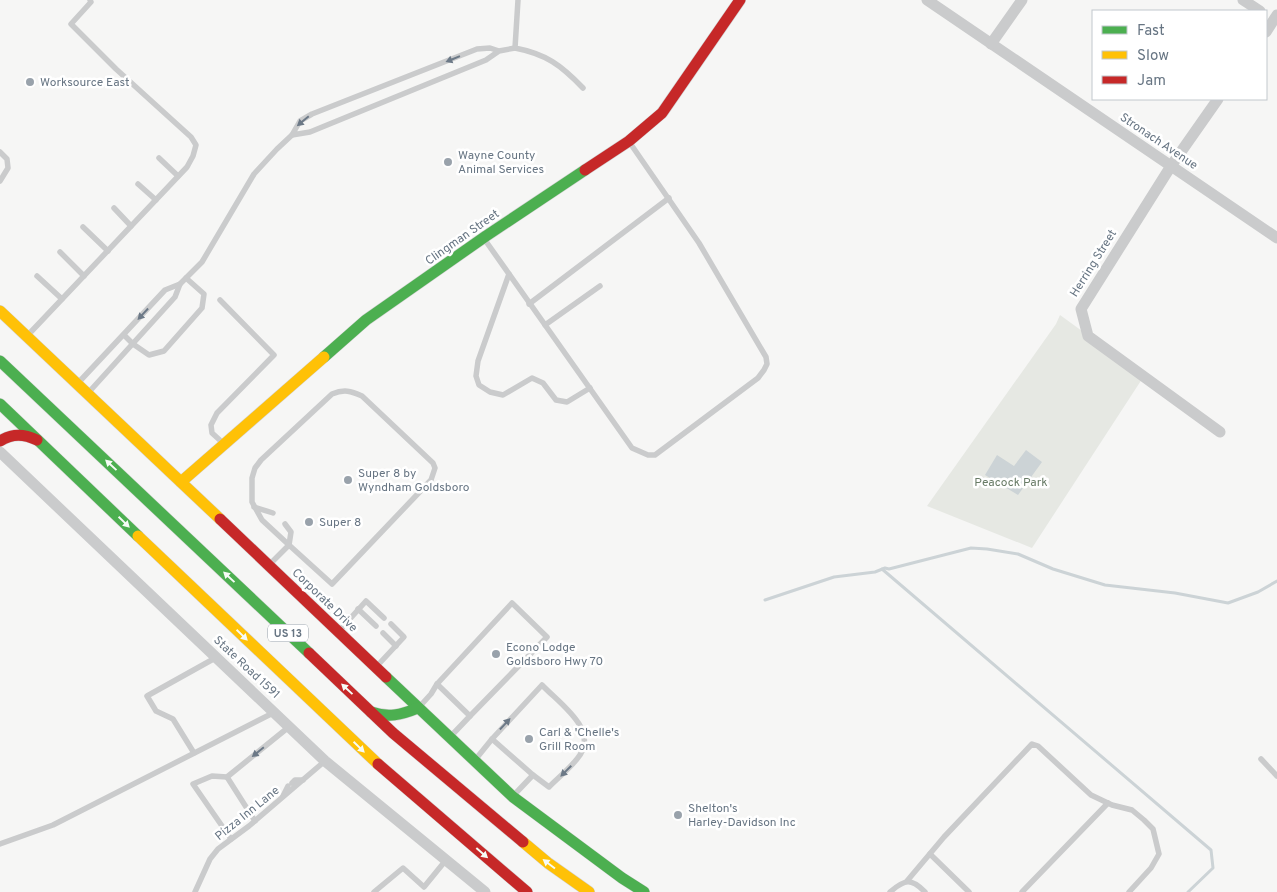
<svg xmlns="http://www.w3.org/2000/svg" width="1277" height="892" viewBox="0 0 1277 892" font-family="Overpass,sans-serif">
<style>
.green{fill:#e6e8e3}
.water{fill:#ccd3d6}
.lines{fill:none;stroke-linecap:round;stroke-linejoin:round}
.stream{stroke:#ccd3d6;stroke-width:3}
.fast-casing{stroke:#d2d2d3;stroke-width:12}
.slow-casing{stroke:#d2d2d3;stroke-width:12}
.jam-casing{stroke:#d2d2d3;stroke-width:12}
.lane{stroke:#cacbcc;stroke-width:5.5}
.street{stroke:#cacbcc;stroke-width:11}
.fast{stroke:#4caf50;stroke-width:11}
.slow{stroke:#ffc107;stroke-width:11}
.jam{stroke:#c62828;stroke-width:11}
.oneway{fill:#6c7987}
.oneway2{fill:#f6fbf6}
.poi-dot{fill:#99a2ab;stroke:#fff;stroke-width:2}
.labels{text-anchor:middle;stroke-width:5;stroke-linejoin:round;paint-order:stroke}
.shield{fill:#fff;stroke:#959ea8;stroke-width:1}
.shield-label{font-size:11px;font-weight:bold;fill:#677583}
.poi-label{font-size:12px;fill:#677583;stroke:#fff;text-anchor:start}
.street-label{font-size:12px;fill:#677583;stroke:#fff}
.park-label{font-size:12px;fill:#687b66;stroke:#fff}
</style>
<rect width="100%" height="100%" fill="#f6f6f5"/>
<path class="green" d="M1060 315 1144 376 1032 548 927 506 1056 324Z"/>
<path class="water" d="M1026 450 1042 462 1018 495 985 475 997 455 1014 466Z"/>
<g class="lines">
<g class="stream">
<path d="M882 569 1211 850 1213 868 1188 892"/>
<path d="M765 600 834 577 875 572 885 568 889 569 971 548 987 549 1018 554 1053 569 1105 585 1175 593 1228 603 1258 592 1277 581"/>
</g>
<defs>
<g id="fast">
<path d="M324 357 366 320 486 236 585 170"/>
<path d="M0 361 309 653"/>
<path d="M0 404 138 536"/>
<path d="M386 677 513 797 622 878 644 892"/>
<path d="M371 712C388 718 401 715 418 708"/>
</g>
<g id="slow">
<path d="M0 311 220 519"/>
<path d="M181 482 324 357"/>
<path d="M138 536 378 764"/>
<path d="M523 842 548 863 589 892"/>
</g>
<g id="jam">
<path d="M585 170 629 141 662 113 740 0"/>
<path d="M0 441C13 433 24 434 37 440"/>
<path d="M220 519 386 677"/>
<path d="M309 653 393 733 523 842"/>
<path d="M378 764 527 892"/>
</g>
</defs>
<use href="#fast" class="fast-casing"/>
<use href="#slow" class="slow-casing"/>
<use href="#jam" class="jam-casing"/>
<g class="lane">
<path d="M518 0 515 48C546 54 561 65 583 88"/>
<path d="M499 51 490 48 477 49 312 114 300 121 292 135 310 132 486 60 499 51 515 48"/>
<path d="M0 152 7 159 8 168 0 181"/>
<path d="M159 158 178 176"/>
<path d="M138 184 156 200"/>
<path d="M114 208 131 226"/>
<path d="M83 227 108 251"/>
<path d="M485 240 632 448 648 455H655L758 378 764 370 767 364 766 357 699 243 630 143"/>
<path d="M60 252 84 276"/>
<path d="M509 274 478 361 476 376 479 385 490 392 503 395 532 378 543 383 556 400 567 402 590 388"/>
<path d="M37 276 62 299"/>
<path d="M220 300 274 355 217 413 211 425 212 433 223 443"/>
<path d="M529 304 669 198"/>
<path d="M545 325 600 286"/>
<path d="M28 335 187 167 193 156 196 145 191 137 116 69 71 24 91 2 90 0"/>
<path d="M124 335 133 344 149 355 164 351 202 308 204 294 186 278"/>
<path d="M79 382 165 290 180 284 202 262 254 174 277 149 292 135"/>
<path d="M89 392 175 297 180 284"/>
<path d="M254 507 273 513"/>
<path d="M270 564 289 545 262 520 252 502V478L255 468 261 460 332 394C344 389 351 391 362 396L433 463 435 468 431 480 332 584 289 545 291 532 285 524"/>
<path d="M358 609 376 626"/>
<path d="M339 631 366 601 384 618"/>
<path d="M383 633 396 646"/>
<path d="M377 666 404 637 391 624"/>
<path d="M437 684 512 603 547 637 470 716"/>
<path d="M421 705 431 694 437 684 470 716 451 736"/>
<path d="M492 739 533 775"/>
<path d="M194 753 173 719 156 711 147 696 217 657"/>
<path d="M1261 759 1277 776"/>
<path d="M475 760 492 739 542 685C561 705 601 731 577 759 569 769 558 778 549 787L533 775 513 796"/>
<path d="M227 777 255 821"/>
<path d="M292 783 295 780H303"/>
<path d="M283 796 288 786"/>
<path d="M231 839 193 784 212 776 227 777 290 726"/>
<path d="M0 844 53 825 275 712"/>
<path d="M930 854 969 892"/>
<path d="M907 881 944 837 1032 744 1038 746 1091 795 1112 805 1132 810 1144 820 1153 829 1159 854 1151 868 1129 892"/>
<path d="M195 892 210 859 218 849 249 826 325 761"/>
<path d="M374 892 403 868 424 887 446 860"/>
<path d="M890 892C905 879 911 878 925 892"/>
<path d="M1022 892 1108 803"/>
</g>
<g class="street">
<path d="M927 0 1277 238"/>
<path d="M1243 0 1260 11"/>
<path d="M1266 32 1277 15"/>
<path d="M991 44 1022 0"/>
<path d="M1218 99 1171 166 1081 309 1088 336 1220 432"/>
<path d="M0 452 325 761 485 892"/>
</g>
<use href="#fast" class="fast"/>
<use href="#slow" class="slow"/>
<use href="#jam" class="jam"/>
</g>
<defs><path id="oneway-solid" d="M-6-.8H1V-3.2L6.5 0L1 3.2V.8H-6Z" transform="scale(1.25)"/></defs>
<g class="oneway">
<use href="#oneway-solid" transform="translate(453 59) rotate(158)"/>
<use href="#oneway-solid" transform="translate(303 121) rotate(140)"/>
<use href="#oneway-solid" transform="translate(143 314) rotate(133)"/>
<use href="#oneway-solid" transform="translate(505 724) rotate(-47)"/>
<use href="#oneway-solid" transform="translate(258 752) rotate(141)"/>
<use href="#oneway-solid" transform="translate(566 771) rotate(135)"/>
</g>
<g class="oneway2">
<use href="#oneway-solid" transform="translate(111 465) rotate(-137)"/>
<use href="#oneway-solid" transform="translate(124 522) rotate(44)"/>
<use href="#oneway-solid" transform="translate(229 577) rotate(-137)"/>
<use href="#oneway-solid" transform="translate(242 635) rotate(44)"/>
<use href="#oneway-solid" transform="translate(347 689) rotate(-137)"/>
<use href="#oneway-solid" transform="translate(359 747) rotate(44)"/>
<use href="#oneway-solid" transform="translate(482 853) rotate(41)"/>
<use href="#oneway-solid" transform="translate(549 864) rotate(-143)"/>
</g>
<g class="poi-dot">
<circle cx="30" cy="82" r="5"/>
<circle cx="448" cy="162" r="5"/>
<circle cx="348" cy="480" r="5"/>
<circle cx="309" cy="522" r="5"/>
<circle cx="496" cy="654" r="5"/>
<circle cx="529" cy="739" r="5"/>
<circle cx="678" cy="815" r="5"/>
</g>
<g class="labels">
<rect class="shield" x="268" y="624.5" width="40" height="17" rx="4"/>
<g class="shield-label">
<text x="288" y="637">US 13</text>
</g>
<g class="poi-label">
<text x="40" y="86">Worksource East</text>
<text x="458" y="159">Wayne County<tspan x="458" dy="14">Animal Services</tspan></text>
<text x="358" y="477">Super 8 by<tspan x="358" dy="14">Wyndham Goldsboro</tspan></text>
<text x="319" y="526">Super 8</text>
<text x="506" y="651">Econo Lodge<tspan x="506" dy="14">Goldsboro Hwy 70</tspan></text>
<text x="539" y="736">Carl &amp; 'Chelle's<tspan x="539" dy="14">Grill Room</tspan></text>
<text x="688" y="812">Shelton's<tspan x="688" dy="14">Harley-Davidson Inc</tspan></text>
</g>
<g class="street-label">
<text transform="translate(1159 141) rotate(34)" y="4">Stronach Avenue</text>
<text transform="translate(462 237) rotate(-35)" y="4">Clingman Street</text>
<text transform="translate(1093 263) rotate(-58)" y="4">Herring Street</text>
<text transform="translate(325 600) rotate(44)" y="4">Corporate Drive</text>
<text transform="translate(247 667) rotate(43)" y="4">State Road 1591</text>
<text transform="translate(247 813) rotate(-39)" y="4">Pizza Inn Lane</text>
</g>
<g class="park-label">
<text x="1011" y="486">Peacock Park</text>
</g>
</g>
<rect x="1092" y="10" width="175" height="90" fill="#ffffff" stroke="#c2c8cd"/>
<rect x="1102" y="26" width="25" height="8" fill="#4caf50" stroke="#c2c8cd"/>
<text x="1137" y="35" font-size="15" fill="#677583">Fast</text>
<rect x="1102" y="51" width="25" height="8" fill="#ffc107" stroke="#c2c8cd"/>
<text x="1137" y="60" font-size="15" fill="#677583">Slow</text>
<rect x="1102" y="76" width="25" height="8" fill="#c62828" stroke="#c2c8cd"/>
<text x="1137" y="85" font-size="15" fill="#677583">Jam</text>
</svg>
